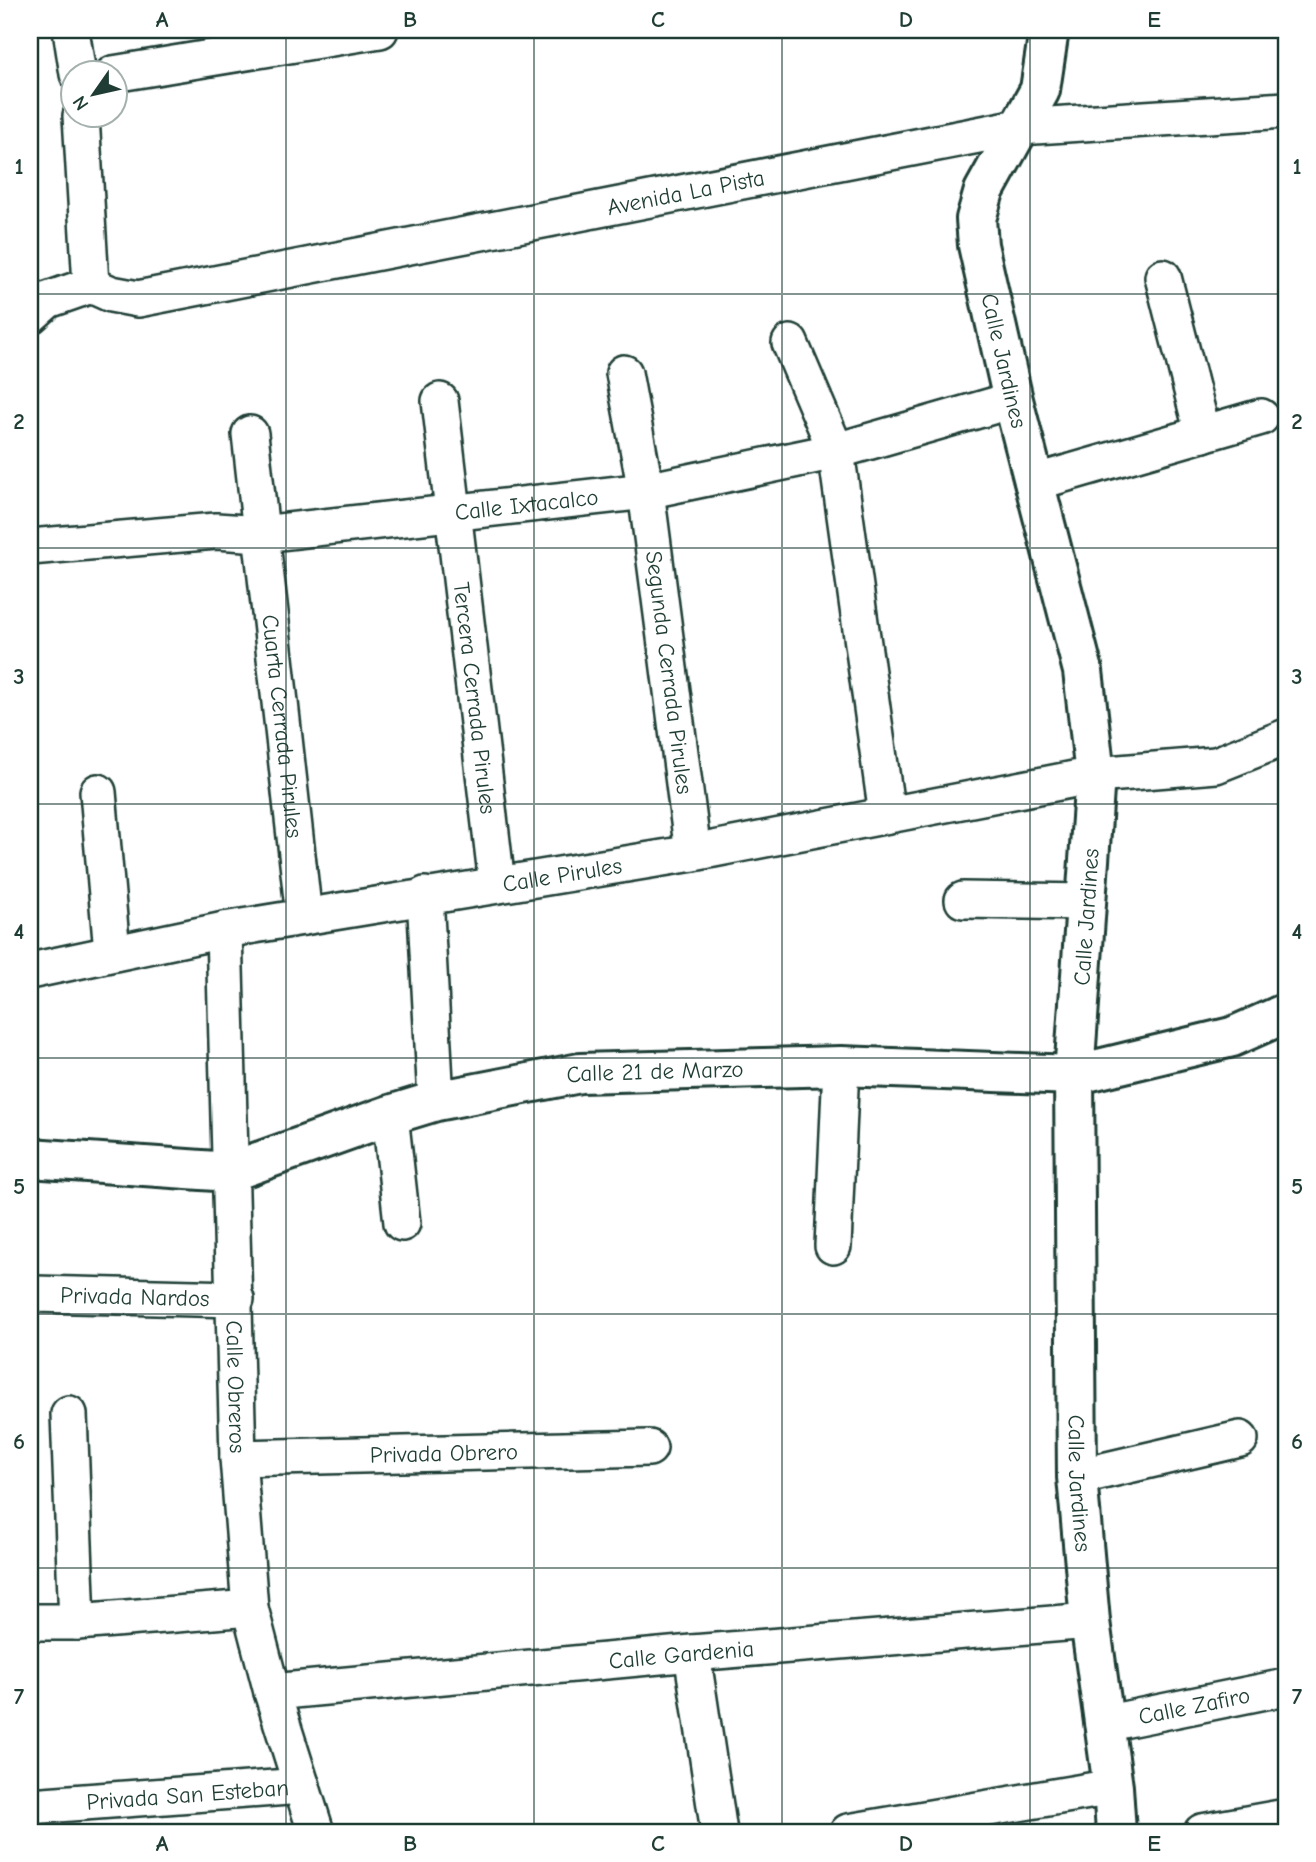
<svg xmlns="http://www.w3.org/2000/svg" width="1316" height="1862" viewBox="0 0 1316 1862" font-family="'Comic Neue',sans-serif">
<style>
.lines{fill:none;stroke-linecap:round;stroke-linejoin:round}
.street-casing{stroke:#1f3d34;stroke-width:40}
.secondary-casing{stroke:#1f3d34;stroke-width:44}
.street{stroke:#fff;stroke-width:35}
.secondary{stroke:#fff;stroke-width:38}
.grid{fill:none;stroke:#1f3d34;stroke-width:2;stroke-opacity:0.55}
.labels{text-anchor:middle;stroke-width:5;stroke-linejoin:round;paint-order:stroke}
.street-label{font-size:23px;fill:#1f3d34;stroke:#fff}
.neatline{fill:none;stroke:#1f3d34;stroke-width:2.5}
.grid-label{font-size:23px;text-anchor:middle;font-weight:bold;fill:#1f3d34}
</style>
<rect width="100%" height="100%" fill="#fff"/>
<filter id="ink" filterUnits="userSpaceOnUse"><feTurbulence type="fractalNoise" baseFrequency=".0143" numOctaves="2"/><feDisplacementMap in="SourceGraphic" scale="14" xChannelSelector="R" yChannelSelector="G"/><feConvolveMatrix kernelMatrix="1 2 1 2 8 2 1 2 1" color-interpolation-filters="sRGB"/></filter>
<g filter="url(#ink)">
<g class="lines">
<defs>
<g id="street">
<path d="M71 30 78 74"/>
<path d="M113 74 380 30"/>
<path d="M81 116 91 285"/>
<path d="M1163 277 1203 434"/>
<path id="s1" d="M30 316 48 300 91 285 111 294 138 299 1019 127 1286 110"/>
<path d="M790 343 836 451 887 815"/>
<path id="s2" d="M624 373 646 491 693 853"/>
<path id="s3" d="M440 401 497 884"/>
<path id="s4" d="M250 434 304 917"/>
<path d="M1033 483 1261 417"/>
<path id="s5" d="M30 547 216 531 261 534 646 491 836 451 1013 400"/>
<path d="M98 792 112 952"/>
<path d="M425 895 436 1101"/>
<path d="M963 900 1087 902"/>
<path id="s6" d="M224 930 238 1458 250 1608 272 1692 316 1832"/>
<path id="s7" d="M30 971 224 930 693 853 1095 775 1216 765 1286 737"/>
<path d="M390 1115 402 1223"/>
<path d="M833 1246 841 1066"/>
<path id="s8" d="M35 1294 236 1299"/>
<path d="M69 1414 77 1622"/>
<path id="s9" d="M238 1458 649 1448"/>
<path d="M1077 1477 1240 1439"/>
<path d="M30 1622H77L250 1608"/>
<path d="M692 1653 719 1832"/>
<path id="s10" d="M272 1692 692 1653 1090 1621"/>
<path id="s11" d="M1103 1724 1286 1687"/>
<path id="s12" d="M30 1806 302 1786"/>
<path d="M848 1832 1113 1787"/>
<path d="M1202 1832 1286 1817"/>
</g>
<g id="secondary">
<path id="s13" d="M1049 30 1040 90 984 191 976 219 978 245 1013 400 1083 671 1095 775 1074 1075 1077 1477 1090 1621 1113 1787 1116 1832"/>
<path id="s14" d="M30 1158 230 1172 390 1115 436 1101 580 1073 841 1066 1074 1075 1232 1037 1286 1013"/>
</g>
</defs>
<use href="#street" class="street-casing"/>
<use href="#secondary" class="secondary-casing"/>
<use href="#street" class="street"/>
<use href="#secondary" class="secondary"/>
</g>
</g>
<path class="grid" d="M286 30V1832M534 30V1832M782 30V1832M1030 30V1832M30 294H1286M30 548H1286M30 804H1286M30 1058H1286M30 1314H1286M30 1568H1286"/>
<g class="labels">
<g class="street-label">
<text dy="8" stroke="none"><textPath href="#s1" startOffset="677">Avenida La Pista</textPath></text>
<text dy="8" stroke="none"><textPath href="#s13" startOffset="350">Calle Jardines</textPath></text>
<text dy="8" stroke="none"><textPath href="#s5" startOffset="499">Calle Ixtacalco</textPath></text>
<text dy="8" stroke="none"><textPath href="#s2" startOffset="303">Segunda Cerrada Pirules</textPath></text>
<text dy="8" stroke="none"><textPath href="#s3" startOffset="299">Tercera Cerrada Pirules</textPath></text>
<text dy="8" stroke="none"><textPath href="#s4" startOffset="294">Cuarta Cerrada Pirules</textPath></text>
<text dy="8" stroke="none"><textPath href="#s7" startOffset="541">Calle Pirules</textPath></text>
<text transform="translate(1086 917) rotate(-86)" y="8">Calle Jardines</text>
<text dy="8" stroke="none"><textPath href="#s14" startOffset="640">Calle 21 de Marzo</textPath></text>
<text dy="8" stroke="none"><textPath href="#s8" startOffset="100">Privada Nardos</textPath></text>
<text dy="8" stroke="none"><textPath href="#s6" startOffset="457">Calle Obreros</textPath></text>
<text dy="8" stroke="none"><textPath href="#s9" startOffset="206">Privada Obrero</textPath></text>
<text dy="8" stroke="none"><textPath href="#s13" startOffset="1484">Calle Jardines</textPath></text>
<text dy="8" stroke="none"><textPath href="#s10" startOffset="411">Calle Gardenia</textPath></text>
<text dy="8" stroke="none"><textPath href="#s11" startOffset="93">Calle Zafiro</textPath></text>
<text dy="8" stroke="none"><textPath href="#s12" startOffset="158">Privada San Esteban</textPath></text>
</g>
</g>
<rect width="1316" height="1862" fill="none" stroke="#fff" stroke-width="77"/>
<g transform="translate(94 94) rotate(236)"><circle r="33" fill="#ffffff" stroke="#a5b1ae" stroke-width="2"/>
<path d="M0-5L12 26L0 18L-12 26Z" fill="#1f3d34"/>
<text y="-10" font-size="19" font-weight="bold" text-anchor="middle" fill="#1f3d34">N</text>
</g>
<rect x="38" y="38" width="1240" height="1786" class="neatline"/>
<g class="grid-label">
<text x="162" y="27">A</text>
<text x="410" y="27">B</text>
<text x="658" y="27">C</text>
<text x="906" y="27">D</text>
<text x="1154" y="27">E</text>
<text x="19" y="174">1</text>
<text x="1297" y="174">1</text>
<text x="19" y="429">2</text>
<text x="1297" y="429">2</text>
<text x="19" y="684">3</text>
<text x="1297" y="684">3</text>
<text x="19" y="939">4</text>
<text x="1297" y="939">4</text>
<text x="19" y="1194">5</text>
<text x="1297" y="1194">5</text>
<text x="19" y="1449">6</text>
<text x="1297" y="1449">6</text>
<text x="19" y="1704">7</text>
<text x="1297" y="1704">7</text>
<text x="162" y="1851">A</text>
<text x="410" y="1851">B</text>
<text x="658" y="1851">C</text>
<text x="906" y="1851">D</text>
<text x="1154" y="1851">E</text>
</g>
</svg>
